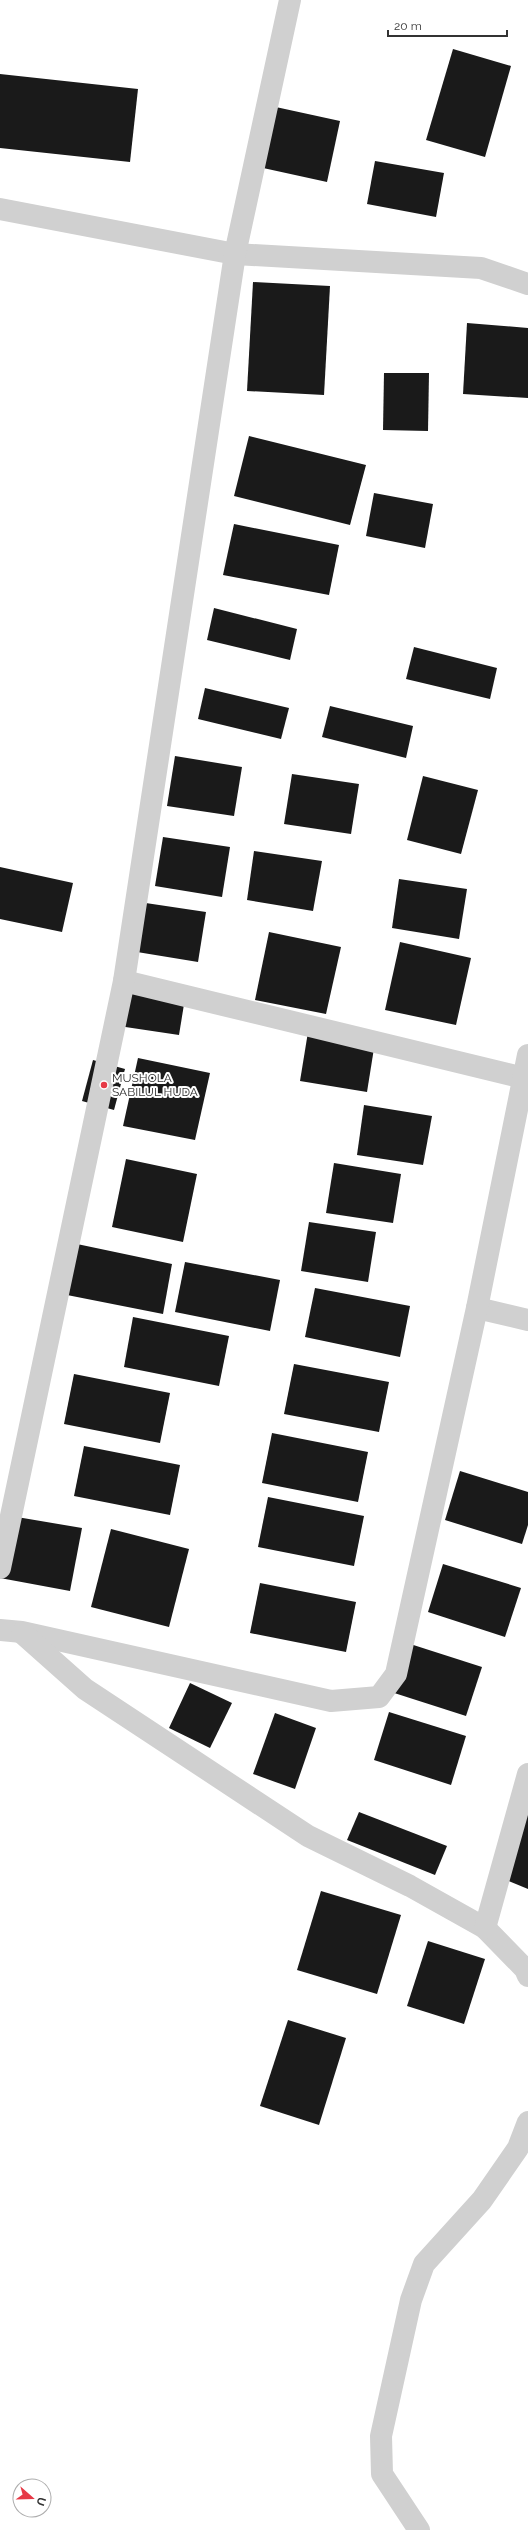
<svg xmlns="http://www.w3.org/2000/svg" width="528" height="2530" viewBox="0 0 528 2530" font-family="Raleway,sans-serif">
<style>
.building{fill:#1a1a1a}
.lines{fill:none;stroke-linecap:round;stroke-linejoin:round}
.minor{stroke:#d0d0d0;stroke-width:22}
.poi-dot{fill:#e63946;stroke:#fff;stroke-width:1.5}
.labels{text-anchor:middle;stroke-width:4;stroke-linejoin:round;paint-order:stroke}
.poi-label{font-size:12px;fill:#333;stroke:#fff;text-anchor:start}
</style>
<rect width="100%" height="100%" fill="#fff"/>
<g class="building">
<path d="M453 49 511 66 485 157 426 140Z"/>
<path d="M0 74 138 89 130 162 0 148Z"/>
<path d="M262 104 340 121 327 182 249 165Z"/>
<path d="M375 161 444 173 436 217 367 204Z"/>
<path d="M253 282 330 286 324 395 247 391Z"/>
<path d="M467 323 528 328V398L463 394Z"/>
<path d="M384 373H429L428 431 383 430Z"/>
<path d="M249 436 366 465 350 525 234 496Z"/>
<path d="M374 493 433 504 425 548 366 536Z"/>
<path d="M234 524 339 545 329 595 223 575Z"/>
<path d="M214 608 297 629 290 660 207 640Z"/>
<path d="M414 647 497 668 490 699 406 679Z"/>
<path d="M205 688 289 708 281 739 198 719Z"/>
<path d="M330 706 413 726 406 758 322 737Z"/>
<path d="M175 756 242 767 234 816 167 806Z"/>
<path d="M292 774 359 784 351 834 284 824Z"/>
<path d="M423 776 478 790 461 854 407 840Z"/>
<path d="M163 837 230 847 222 897 155 886Z"/>
<path d="M254 851 322 861 313 911 247 900Z"/>
<path d="M0 867 73 883 62 932 0 919Z"/>
<path d="M399 879 467 889 459 939 392 928Z"/>
<path d="M139 902 206 912 198 962 131 951Z"/>
<path d="M269 932 341 947 326 1014 255 1000Z"/>
<path d="M400 942 471 958 456 1025 385 1010Z"/>
<path d="M120 975 187 986 179 1035 112 1025Z"/>
<path d="M308 1032 375 1042 367 1092 300 1081Z"/>
<path d="M138 1058 210 1073 195 1140 123 1126Z"/>
<path d="M93 1060 125 1069 114 1110 82 1101Z"/>
<path d="M364 1105 432 1116 423 1165 357 1155Z"/>
<path d="M126 1159 197 1174 183 1242 112 1227Z"/>
<path d="M334 1163 401 1174 393 1223 326 1213Z"/>
<path d="M309 1222 376 1232 368 1282 301 1271Z"/>
<path d="M77 1244 172 1264 163 1314 67 1295Z"/>
<path d="M185 1262 280 1280 270 1331 175 1312Z"/>
<path d="M315 1288 410 1306 400 1357 305 1337Z"/>
<path d="M133 1317 229 1336 219 1386 124 1367Z"/>
<path d="M294 1364 389 1382 379 1432 284 1414Z"/>
<path d="M74 1374 170 1393 160 1443 64 1424Z"/>
<path d="M272 1433 368 1452 358 1502 262 1483Z"/>
<path d="M84 1446 180 1465 170 1515 74 1496Z"/>
<path d="M460 1471 528 1492V1525L522 1544 445 1520Z"/>
<path d="M268 1497 364 1516 354 1566 258 1547Z"/>
<path d="M11 1516 82 1528 70 1591 0 1578Z"/>
<path d="M111 1529 189 1549 169 1627 91 1607Z"/>
<path d="M443 1564 521 1588 505 1637 428 1612Z"/>
<path d="M260 1583 356 1602 346 1652 250 1633Z"/>
<path d="M404 1642 482 1667 466 1716 388 1691Z"/>
<path d="M190 1683 232 1703 210 1748 169 1728Z"/>
<path d="M389 1712 466 1736 451 1785 374 1760Z"/>
<path d="M275 1713 316 1728 295 1789 253 1774Z"/>
<path d="M528 1802V1889L494 1875Z"/>
<path d="M359 1812 447 1846 435 1875 347 1840Z"/>
<path d="M321 1891 401 1915 377 1994 297 1970Z"/>
<path d="M428 1941 485 1959 464 2024 407 2006Z"/>
<path d="M288 2020 346 2038 319 2125 260 2106Z"/>
</g>
<g class="lines">
<g class="minor">
<path d="M0 209 235 254 481 268 528 284"/>
<path d="M124 981 524 1078"/>
<path d="M477 1308 528 1320"/>
<path d="M0 1568 124 981 235 254 290 0"/>
<path d="M0 1630 22 1632 331 1701 379 1697 396 1674 477 1308 528 1055"/>
<path d="M22 1633 85 1689 308 1836 410 1886 485 1928 525 1969 528 1976"/>
<path d="M485 1928 528 1774"/>
<path d="M419 2530 382 2474 381 2436 411 2300 424 2264 482 2200 518 2148 528 2122"/>
</g>
</g>
<circle class="poi-dot" cx="104" cy="1085" r="4"/>
<g class="labels">
<g class="poi-label">
<text x="112" y="1082">MUSHOLA<tspan x="112" dy="14">SABILUL HUDA</tspan></text>
</g>
</g>
<g transform="translate(32 2498) rotate(110)"><circle r="19" fill="#ffffff" stroke="#adadad"/>
<path d="M0-3L7 15L0 10L-7 15Z" fill="#e63946"/>
<text y="-6" font-size="11" font-weight="bold" text-anchor="middle" fill="#333333">U</text>
</g>
<path d="M388 30v6h119v-6" fill="none" stroke="#333333" stroke-width="2"/>
<text x="394" y="30" font-size="12" fill="#333333" stroke="#ffffff" stroke-width="3" paint-order="stroke">20 m</text>
</svg>
